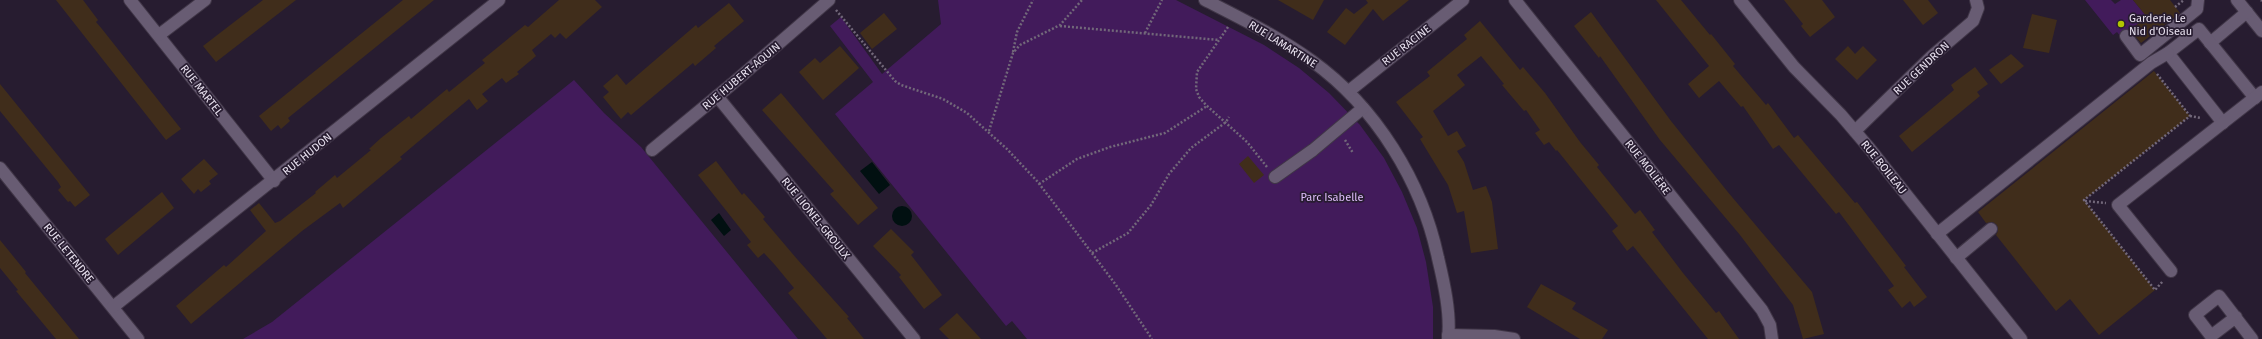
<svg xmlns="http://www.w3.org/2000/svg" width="2262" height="339" viewBox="0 0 2262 339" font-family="'Fira Sans',sans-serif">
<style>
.green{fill:#421b5b}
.water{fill:#011011}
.building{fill:#402d1b}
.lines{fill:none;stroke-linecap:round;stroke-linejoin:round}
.minor-casing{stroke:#403647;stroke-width:14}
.path{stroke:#72687a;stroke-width:2.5;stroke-dasharray:2 2;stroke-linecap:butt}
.minor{stroke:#685c73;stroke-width:12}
.poi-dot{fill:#b1c500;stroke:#271c30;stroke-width:1.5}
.labels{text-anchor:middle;stroke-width:3.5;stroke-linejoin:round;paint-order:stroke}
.poi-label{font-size:11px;fill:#e8e1ef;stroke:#271c30;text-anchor:start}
.street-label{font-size:11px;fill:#e8e1ef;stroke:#271c30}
.park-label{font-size:11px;fill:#debdfa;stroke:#271c30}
</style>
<rect width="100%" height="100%" fill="#271c30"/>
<g class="green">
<path d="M938 0H1176L1264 45 1299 68 1329 93 1360 125 1384 158 1402 192 1417 228 1426 262 1433 307V339H1027L1012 321 1006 326 835 114 873 82 830 26 841 17 882 74 941 24Z"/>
<path d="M2085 0H2111L2115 4 2121 0H2133L2147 17 2121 37 2117 32 2113 35Z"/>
<path d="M574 80 604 113 641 147 798 339H243L272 322Z"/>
</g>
<g class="water">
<path d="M872 162 890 185 879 194 860 171Z"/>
<circle cx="902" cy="216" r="10"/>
<path d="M719 213 731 230 724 236 711 220Z"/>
</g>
<g class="building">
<path d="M56 0H83L98 20 96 22 102 29 181 129 166 140Z"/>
<path d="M263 0H296L216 62 203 46Z"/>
<path d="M403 0H434L288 118 290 121 281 129 278 125 271 131 259 116Z"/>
<path d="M559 0H595L602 7 566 39 560 33 555 38 551 34 532 50 536 56 517 72 519 74 506 83 502 78 482 94 488 101 477 110 469 99 400 157 402 159 343 208 340 203 302 231 191 324 176 306 224 265 226 267 266 231 250 210 259 203 275 223 280 221 316 193 315 192 335 175 337 178 371 150 369 149 381 138 409 116 411 119 447 89 449 92 485 63 482 60 525 25 528 27Z"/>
<path d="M1278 0H1324L1313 20Z"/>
<path d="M1366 0H1409L1383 21 1373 9 1345 45 1327 32 1346 8 1354 14 1368 3Z"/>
<path d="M1656 0H1681L1710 35 1711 34 1735 64 1733 66 1766 105 1768 103 1794 138 1798 135 1855 203 1857 202 1906 266 1904 267 1927 297 1914 307 1910 301 1902 308 1888 290 1894 286 1839 212 1836 214 1779 145 1773 149 1743 106 1741 107 1719 81 1699 98 1688 84 1709 66Z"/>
<path d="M1784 0H1822L1835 17 1810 37 1801 26 1803 24Z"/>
<path d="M1903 0H1928L1938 13 1923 25Z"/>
<path d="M2133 0H2170L2180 13 2141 43 2130 30 2147 17Z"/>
<path d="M729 3 744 21 714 46 716 48 695 66 693 63 631 115 628 112 621 119 603 97 609 92 603 86 617 74 626 85 696 25 698 28Z"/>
<path d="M1591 12 1671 121 1727 191 1812 292 1824 334 1803 339 1793 305 1740 235 1660 140 1600 56 1599 58 1574 26Z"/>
<path d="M884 13 897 29 872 49 860 33Z"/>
<path d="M2032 14 2057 20 2049 53 2023 48Z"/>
<path d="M1480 21 1520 70 1523 67 1545 93 1580 142 1599 165 1597 167 1635 214 1640 210 1655 230 1652 232 1683 273 1716 313 1719 311 1739 339H1708L1633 246 1627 251 1612 231 1618 226 1557 150 1556 151 1549 142 1544 145 1535 133 1540 130 1526 110 1524 111 1502 85 1504 84 1481 56 1457 75 1465 85 1433 111 1448 136 1457 131 1466 146 1457 151 1464 162 1473 190 1486 186 1492 202 1498 249 1471 253 1464 211 1457 213 1448 185 1420 139 1423 137 1396 102 1430 76 1427 72 1467 39 1464 35Z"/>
<path d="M840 46 859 68 823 100 799 72 815 58 820 63Z"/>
<path d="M1848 46 1855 54 1863 46 1877 60 1857 80 1835 59Z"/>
<path d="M2011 54 2024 66 2001 84 1989 70Z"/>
<path d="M1975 67 1988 84 1977 92 1980 96 1912 152 1899 136 1954 90 1951 85Z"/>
<path d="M2154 71 2190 116 2084 200 2155 290 2099 335 2070 299 2056 311 1996 235 1998 231 1997 225 1993 222 1986 223 1978 212Z"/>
<path d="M0 84 90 195 75 207 70 201 68 202 58 190 61 187 58 182 0 111Z"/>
<path d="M781 93 878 208 858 225 830 194 834 191 762 110Z"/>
<path d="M1248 156 1264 175 1254 183 1239 164Z"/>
<path d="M204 159 218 174 209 181 211 184 201 192 198 189 194 194 181 179Z"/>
<path d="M716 161 742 195 744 193 765 217 763 219 797 259 849 317 847 318 864 339H827L788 293 794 288 775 265 764 253 758 258 747 245 751 242 698 175Z"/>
<path d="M162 192 174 208 118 255 105 239Z"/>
<path d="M891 229 914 252 911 255 942 295 924 309 899 277 901 275 873 246Z"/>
<path d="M0 240 26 272 25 273 79 339H56L16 291 18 290 0 268Z"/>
<path d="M1541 284 1576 303 1572 309 1608 330 1602 339H1580L1527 307Z"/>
<path d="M957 313 981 339H949L939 329Z"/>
</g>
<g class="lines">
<defs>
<g id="minor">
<path d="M130 0 274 181"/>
<path d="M1205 0C1242 19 1279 37 1312 61 1376 107 1422 182 1438 258 1444 283 1451 314 1448 339"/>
<path d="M1515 0 1762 310 1770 325 1772 339"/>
<path d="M1740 0 1794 67 1841 115 1870 149 2021 339"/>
<path d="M2237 0 2262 31"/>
<path d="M159 35 205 0"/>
<path d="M2126 36 2140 55 2197 9 2198 0"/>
<path d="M2210 43 2247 12"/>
<path d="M1349 91 1463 0"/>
<path d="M717 96 914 339"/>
<path d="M2223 123 2168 53 2199 29 2255 98"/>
<path d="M1855 131 1932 56 1973 21 1978 8 1976 0"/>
<path d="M652 150 732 84 829 0"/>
<path d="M0 168 138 339"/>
<path d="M1275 177 1313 150 1363 108"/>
<path d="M1937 234 2151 63 2168 53"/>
<path d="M1956 258 1991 229"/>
<path d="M2171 271 2118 205 2262 92"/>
<path d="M113 307 499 0"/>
<path d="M2236 317 2211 336 2195 315 2219 296 2252 339"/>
<path d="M1448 335 1494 336 1514 339"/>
</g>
</defs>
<use href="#minor" class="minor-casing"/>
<g class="path">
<path d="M2261 0 2262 1"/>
<path d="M2175 7 2184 0"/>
<path d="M836 10 895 81 901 85 943 99 967 113 1007 149 1037 181 1070 224 1116 285 1152 339"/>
<path d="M1060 26 1219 40"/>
<path d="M1228 27 1197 72 1196 89 1199 97 1206 105 1247 142 1267 167"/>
<path d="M1145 33 1162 0"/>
<path d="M1013 52 1017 32 1033 0"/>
<path d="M2157 74 2190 116 2084 200 2155 290 2163 281"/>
<path d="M2190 116 2201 118"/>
<path d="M989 131 1013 53 1020 45 1060 25 1082 0"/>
<path d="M1345 140 1353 153"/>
<path d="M1039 184 1077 159 1110 147 1165 133 1207 106"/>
<path d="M2085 201 2106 203"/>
<path d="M1092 253 1128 233 1151 205 1169 174 1191 148 1226 122 1229 117"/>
</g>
<use href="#minor" class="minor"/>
</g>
<circle class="poi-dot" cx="2121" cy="24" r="4"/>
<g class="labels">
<g class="poi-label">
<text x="2129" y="22">Garderie Le<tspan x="2129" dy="13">Nid d'Oiseau</tspan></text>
</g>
<g class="street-label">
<text transform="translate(1283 44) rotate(32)" y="4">RUE LAMARTINE</text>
<text transform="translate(1406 45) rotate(-38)" y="4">RUE RACINE</text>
<text transform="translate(1921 68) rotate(-43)" y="4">RUE GENDRON</text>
<text transform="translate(741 76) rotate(-40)" y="4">RUE HUBERT-AQUIN</text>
<text transform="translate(202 90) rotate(52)" y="4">RUE MARTEL</text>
<text transform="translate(307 154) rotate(-39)" y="4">RUE HUDON</text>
<text transform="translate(1648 167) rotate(52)" y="4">RUE MOLIÈRE</text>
<text transform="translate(1884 167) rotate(51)" y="4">RUE BOILEAU</text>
<text transform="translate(816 218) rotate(51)" y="4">RUE LIONEL-GROULX</text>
<text transform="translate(69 253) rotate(51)" y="4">RUE LETENDRE</text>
</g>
<g class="park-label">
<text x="1332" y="201">Parc Isabelle</text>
</g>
</g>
</svg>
